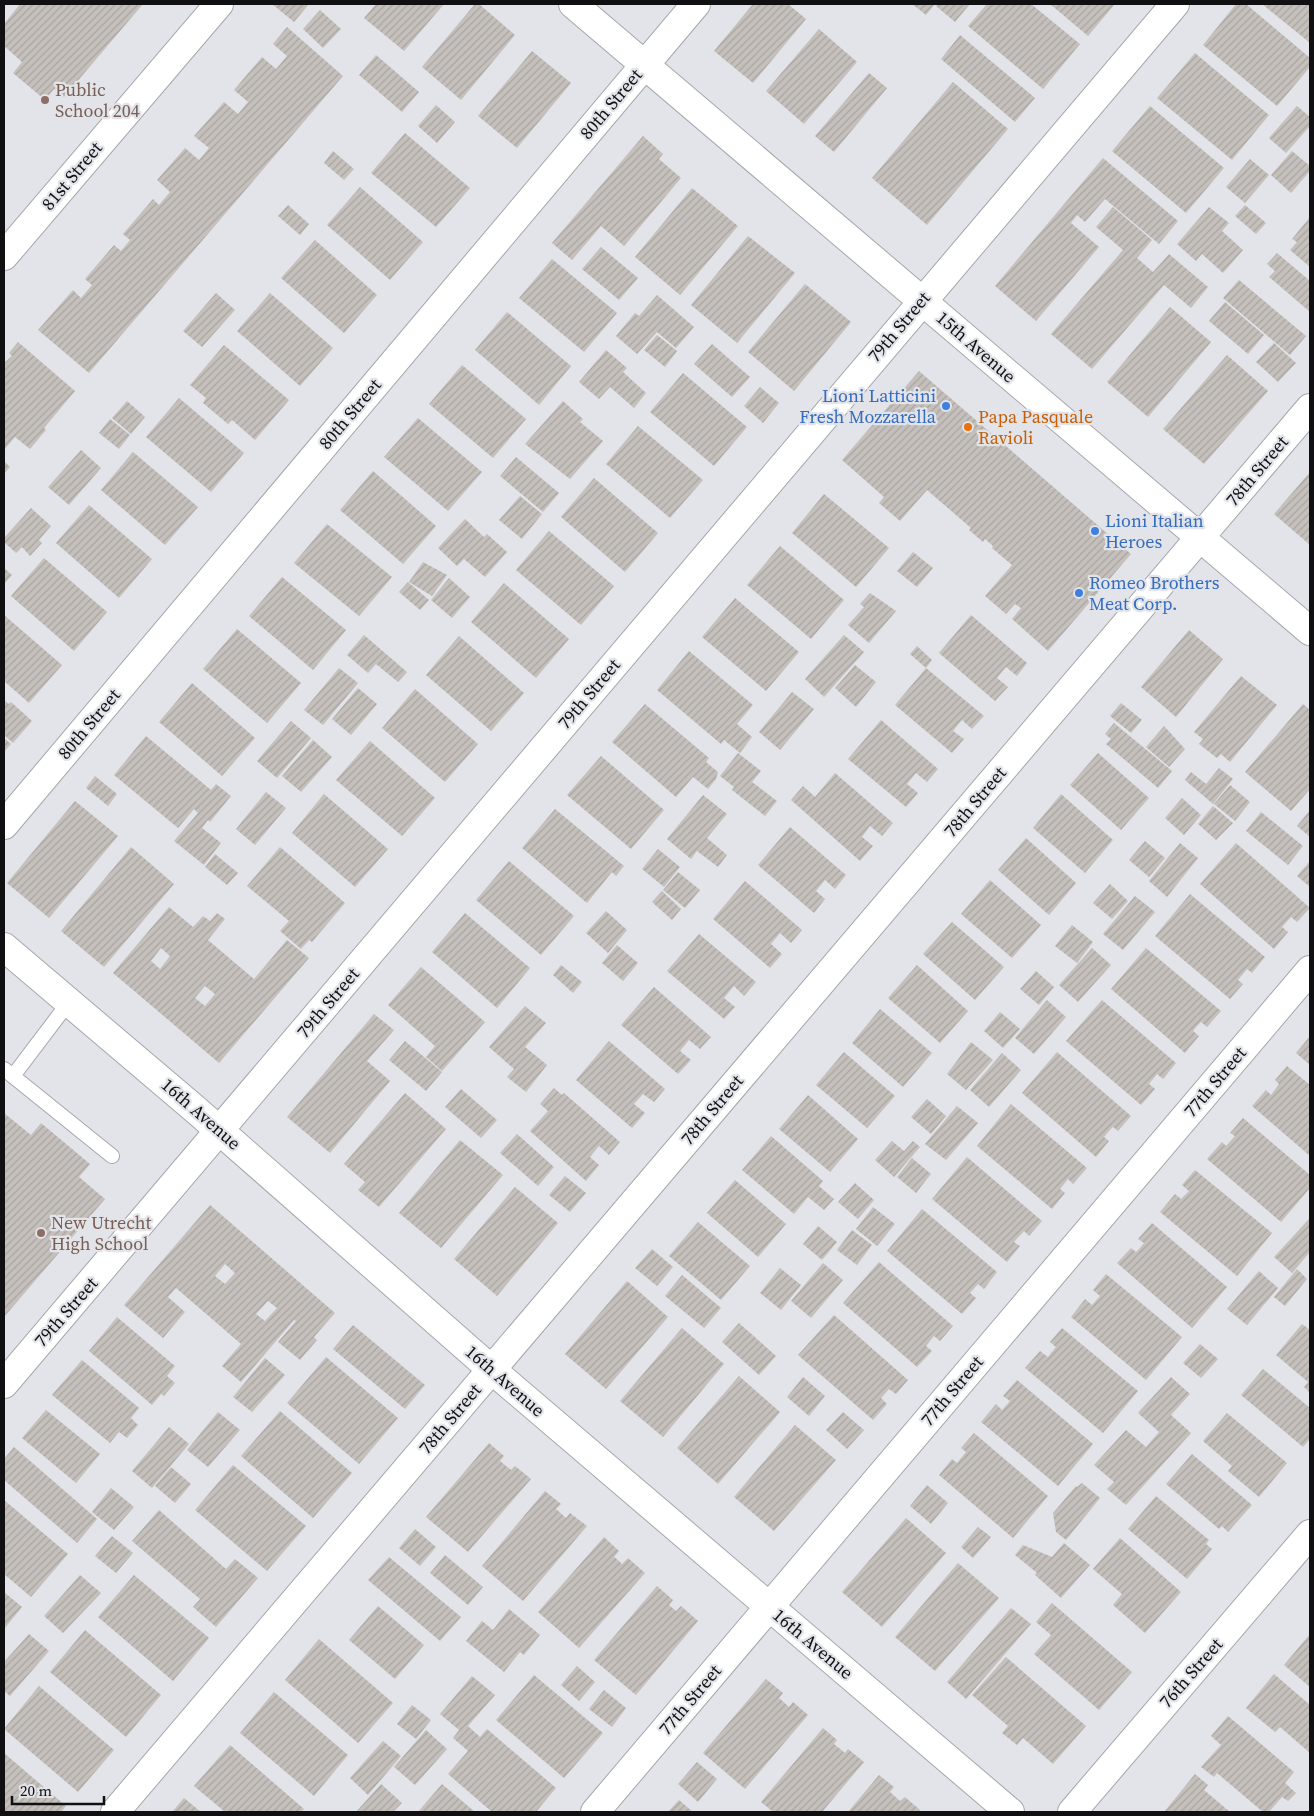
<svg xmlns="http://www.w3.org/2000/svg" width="1314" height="1816" viewBox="0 0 1314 1816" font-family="'Source Serif 4',serif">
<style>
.building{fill:url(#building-hatch);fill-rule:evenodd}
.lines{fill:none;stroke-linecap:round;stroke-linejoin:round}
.lane-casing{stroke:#a4a7ac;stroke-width:16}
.street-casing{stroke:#a4a7ac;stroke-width:30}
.lane{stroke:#fff;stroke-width:14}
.street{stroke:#fff;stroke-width:28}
.education-dot{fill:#8d6e63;stroke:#e2e4e9;stroke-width:2}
.shop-dot{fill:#3f7fe0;stroke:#e2e4e9;stroke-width:2}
.food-dot{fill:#e8710a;stroke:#e2e4e9;stroke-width:2}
.labels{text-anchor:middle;stroke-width:4.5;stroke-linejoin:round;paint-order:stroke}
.education-label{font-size:18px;fill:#785e54;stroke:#e2e4e9;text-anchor:start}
.street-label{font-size:18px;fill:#101012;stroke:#e2e4e9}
.shop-label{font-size:18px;fill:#366cbe;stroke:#e2e4e9;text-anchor:start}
.food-label{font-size:18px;fill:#c56008;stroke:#e2e4e9;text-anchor:start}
</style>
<defs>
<pattern id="building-hatch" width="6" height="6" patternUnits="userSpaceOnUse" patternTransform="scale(1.25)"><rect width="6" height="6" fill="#c5c0bc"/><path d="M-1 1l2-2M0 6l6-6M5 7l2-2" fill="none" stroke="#a8a4a1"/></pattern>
</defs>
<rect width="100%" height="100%" fill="#e2e4e9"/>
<g class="building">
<path d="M20 4H143L64 97 54 89 45 100 13 73 22 62 4 46V24Z"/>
<path d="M272 4H309L294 22Z"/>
<path d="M376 4H444L404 51 364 18Z"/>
<path d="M475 4H479L515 35 461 100 422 67Z"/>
<path d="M753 4H788L806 19 753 83 714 51Z"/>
<path d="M912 4H935L926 15Z"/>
<path d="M938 4H970L955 22 936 6Z"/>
<path d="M987 4H1031L1080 44 1043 89 968 26Z"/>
<path d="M1050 4H1115L1088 36Z"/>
<path d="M1236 4H1246L1310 58V67L1277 106 1203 45Z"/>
<path d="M1262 4H1310V43Z"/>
<path d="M320 10 341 29 323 48 303 29Z"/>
<path d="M287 27 343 76 89 373 38 330 73 290 81 298 92 285 85 279 114 245 121 251 130 240 123 234 153 199 159 205 170 192 157 180 185 148 199 160 209 148 194 136 224 102 238 114 248 102 234 90 262 57 276 69 287 56 273 44Z"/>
<path d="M819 29 857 62 804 124 766 91Z"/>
<path d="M960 35 1035 98 1015 122 941 59Z"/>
<path d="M532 51 571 83 517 148 478 116Z"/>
<path d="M1195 53 1269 115 1232 160 1157 98Z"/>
<path d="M376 55 419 92 402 112 359 75Z"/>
<path d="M869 73 887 88 834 152 815 136Z"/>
<path d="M953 82 1008 129 927 225 872 178Z"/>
<path d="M436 105 455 122 437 143 418 126Z"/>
<path d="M1150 106 1224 168 1186 213 1112 151Z"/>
<path d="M1297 106 1310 117V126L1286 153 1269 138Z"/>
<path d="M405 133 470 188 436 227 371 173Z"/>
<path d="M643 136 663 154 659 159 681 178 624 246 601 226 572 260 552 243Z"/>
<path d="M333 151 354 169 344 180 324 163Z"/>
<path d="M1292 151 1310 166V171L1291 193 1271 175Z"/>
<path d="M1103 158 1178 221 1159 244 1105 199 1085 222 1077 215 1071 223 1099 247 1036 321 995 286Z"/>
<path d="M1250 159 1269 175 1245 203 1226 187Z"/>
<path d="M360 187 423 242 390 280 327 225Z"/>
<path d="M692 188 738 226 680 295 635 257Z"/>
<path d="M288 205 309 224 300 235 278 216Z"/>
<path d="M1245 205 1266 223 1256 234 1235 216Z"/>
<path d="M1113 207 1152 240 1137 258 1153 272 1169 254 1208 287 1191 308 1164 285 1092 369 1051 334 1123 250 1096 227Z"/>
<path d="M1209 207 1229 223 1222 231 1243 250 1223 273 1202 254 1196 261 1177 244Z"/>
<path d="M1310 217V267L1290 250 1297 242 1292 239Z"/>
<path d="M748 236 795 273 737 343 691 305Z"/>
<path d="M315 240 377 295 344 333 281 278Z"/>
<path d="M601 247 638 278 619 300 582 269Z"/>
<path d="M1277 253 1310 281V312L1269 277 1275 271 1267 264Z"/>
<path d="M552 259 617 313 584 352 519 298Z"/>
<path d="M1239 280 1306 336 1290 355 1223 298Z"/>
<path d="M805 284 851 322 794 391 748 352Z"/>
<path d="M216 293 235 310 202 347 183 331Z"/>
<path d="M270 293 333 348 300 386 237 331Z"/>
<path d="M657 295 694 327 676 348 657 332 637 354 616 336 635 313 639 316Z"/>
<path d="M1225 302 1264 335 1248 354 1209 321Z"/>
<path d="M1170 307 1211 342 1148 417 1107 382Z"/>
<path d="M507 312 571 366 539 405 475 350Z"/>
<path d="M657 335 677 351 665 367 644 350Z"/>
<path d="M18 342 75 391 44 428 46 430 30 449 15 437 4 450V363L12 356 9 353Z"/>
<path d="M1274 343 1296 363 1278 382 1256 362Z"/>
<path d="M712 344 750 377 732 397 694 364Z"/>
<path d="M224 345 289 400 255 440 232 420 228 424 203 403 206 398 190 385Z"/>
<path d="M606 350 627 368 623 372 646 393 634 408 610 387 599 399 579 382Z"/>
<path d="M1227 355 1268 391 1204 464 1163 429Z"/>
<path d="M462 365 526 419 493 458 429 404Z"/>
<path d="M919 371 1131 554 1048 651 1012 619 1021 608 1015 604 1006 614 985 596 1012 565 992 548 993 546 985 539 983 542 969 530 971 528 927 490 900 521 879 503 884 497 842 460Z"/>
<path d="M683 373 747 427 714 466 650 412Z"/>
<path d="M760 387 779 403 763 423 744 406Z"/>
<path d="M179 398 244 453 211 492 146 437Z"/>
<path d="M127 401 145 417 131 434 112 418Z"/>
<path d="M563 401 583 419 580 422 603 441 570 479 525 444Z"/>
<path d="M418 418 482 472 448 511 384 457Z"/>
<path d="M110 419 130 435 119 449 99 433Z"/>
<path d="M638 426 703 480 670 518 606 464Z"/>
<path d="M81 450 101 468 69 505 48 487Z"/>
<path d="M133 452 198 507 165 545 101 490Z"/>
<path d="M516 457 559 493 543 512 500 476Z"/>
<path d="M4 461 10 467 4 474Z"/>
<path d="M373 471 436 526 403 564 340 510Z"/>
<path d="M1310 472V545L1274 514Z"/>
<path d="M594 478 658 533 625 572 561 517Z"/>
<path d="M824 494 889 548 856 587 792 533Z"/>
<path d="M520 496 542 514 522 539 499 520Z"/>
<path d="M89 505 152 559 119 598 56 543Z"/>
<path d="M31 508 51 526 39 540 42 543 30 556 22 547 16 553 4 542V538Z"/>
<path d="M465 519 484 537 487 534 507 552 485 577 464 559 457 566 438 548Z"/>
<path d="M327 524 392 577 359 616 294 563Z"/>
<path d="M549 531 614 586 581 625 516 570Z"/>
<path d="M780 546 844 600 811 639 747 585Z"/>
<path d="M913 552 933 568 917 587 897 571Z"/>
<path d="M44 558 107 612 74 651 11 596Z"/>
<path d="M423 562 447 575 432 596 409 582Z"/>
<path d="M4 568 12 575 4 584Z"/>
<path d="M282 577 346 630 313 670 249 616Z"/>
<path d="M449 578 470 597 452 618 431 600Z"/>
<path d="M408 582 429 600 420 610 399 592Z"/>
<path d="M504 583 569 639 536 678 471 622Z"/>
<path d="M870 593 896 611 869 643 848 625 864 607 860 604Z"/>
<path d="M735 598 799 652 766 691 702 637Z"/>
<path d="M4 615 62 665 29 703 4 681Z"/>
<path d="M971 615 1027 663 1017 676 1006 667 1001 673 997 678 1008 687 995 701 939 653Z"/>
<path d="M237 629 301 683 267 723 203 669Z"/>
<path d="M1189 630 1223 659 1176 717 1141 687Z"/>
<path d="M364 635 407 672 398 682 376 664 368 673 347 655Z"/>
<path d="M844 635 864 652 824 697 805 679Z"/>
<path d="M459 636 524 693 491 731 426 675Z"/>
<path d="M917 646 932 660 926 668 910 654Z"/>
<path d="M689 651 753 705 737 724 752 737 740 753 724 740 721 744 657 690Z"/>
<path d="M855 665 876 682 856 707 835 688Z"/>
<path d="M339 668 358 683 323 725 304 710Z"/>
<path d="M926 668 984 716 972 729 962 720 953 731 964 739 952 753 895 705Z"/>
<path d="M1241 676 1277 705 1230 762 1221 754 1217 758 1199 744 1203 739 1194 732Z"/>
<path d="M192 683 255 738 222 776 159 722Z"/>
<path d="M358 688 377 704 351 735 332 719Z"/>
<path d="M415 689 478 744 445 782 382 728Z"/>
<path d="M792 692 814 709 780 750 759 732Z"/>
<path d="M5 701 9 704 11 702 32 721 13 743 4 735Z"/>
<path d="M1121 703 1142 720 1131 733 1110 716Z"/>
<path d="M645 704 709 758 706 762 718 772 716 779 708 789 693 777 676 797 612 742Z"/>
<path d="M1303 704 1310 710V789L1291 811 1245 772Z"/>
<path d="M881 720 938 769 927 782 916 773 907 784 918 793 906 807 848 759Z"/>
<path d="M291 721 311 738 277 778 257 761Z"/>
<path d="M1114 723 1172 771 1158 788 1106 744 1111 739 1105 734Z"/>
<path d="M1164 726 1185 749 1169 767 1146 747Z"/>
<path d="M146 736 211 790 216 784 231 796 210 822 208 820 202 828 221 843 204 865 174 841 198 813 194 809 178 828 114 775Z"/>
<path d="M4 738 11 744 4 752Z"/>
<path d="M313 740 332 757 301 792 282 776Z"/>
<path d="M370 741 435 798 402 836 336 780Z"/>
<path d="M738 753 761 771 752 782 777 801 765 816 732 790 734 787 720 776Z"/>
<path d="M1098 753 1149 798 1121 830 1070 785Z"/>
<path d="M601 756 664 810 631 849 567 795Z"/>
<path d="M1219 768 1233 779 1213 804 1185 780 1191 772 1206 784Z"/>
<path d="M835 773 893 823 882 836 870 826 862 837 873 846 860 861 791 800 803 786 815 797Z"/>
<path d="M95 776 117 794 108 806 86 788Z"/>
<path d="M1230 785 1250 802 1235 821 1214 804Z"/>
<path d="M266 792 286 808 255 845 236 829Z"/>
<path d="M324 794 388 849 355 887 292 833Z"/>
<path d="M1061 794 1113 840 1085 873 1033 828Z"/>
<path d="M703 795 727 814 707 838 727 855 718 867 697 851 691 859 667 839Z"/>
<path d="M1182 798 1201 815 1184 835 1165 818Z"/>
<path d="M75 801 118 836 49 918 7 883Z"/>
<path d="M1213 806 1233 823 1216 840 1198 824Z"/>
<path d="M555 809 624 866 616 876 612 872 587 903 522 848Z"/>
<path d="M1310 810V837L1297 826Z"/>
<path d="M1261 812 1303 846 1288 865 1246 831Z"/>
<path d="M790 827 846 875 835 889 825 880 816 891 825 899 814 913 758 865Z"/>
<path d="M1026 838 1076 883 1049 915 998 870Z"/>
<path d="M1145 841 1165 858 1149 877 1129 860Z"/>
<path d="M1180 843 1198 858 1167 897 1149 881Z"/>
<path d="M1236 843 1310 908 1297 922 1291 917 1282 927 1288 932 1274 949 1200 884Z"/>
<path d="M131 847 174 884 104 967 61 931Z"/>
<path d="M280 847 345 903 312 942 309 940 301 949 280 931 289 921 247 886Z"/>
<path d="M658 849 680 867 664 887 642 869Z"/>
<path d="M215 854 238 873 227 885 205 867Z"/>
<path d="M509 861 574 916 541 955 476 900Z"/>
<path d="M1310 861V887L1297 876Z"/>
<path d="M678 872 700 890 685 908 663 890Z"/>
<path d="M990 880 1041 925 1012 958 961 914Z"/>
<path d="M745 881 802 930 791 943 780 933 771 944 782 954 770 968 713 919Z"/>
<path d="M1110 884 1128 901 1112 919 1093 903Z"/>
<path d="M662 891 681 909 672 920 652 902Z"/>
<path d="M1190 894 1265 957 1252 973 1247 969 1238 980 1243 984 1230 999 1155 936Z"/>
<path d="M1135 896 1155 912 1123 950 1103 934Z"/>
<path d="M169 907 193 927 203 916 210 921 217 913 225 919 208 940 254 979 287 940 309 958 219 1063 113 973ZM161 948 170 956 160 969 151 961ZM205 986 215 994 205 1006 195 998Z"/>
<path d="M606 911 627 930 608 953 586 933Z"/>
<path d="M465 913 530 968 497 1008 432 952Z"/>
<path d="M952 922 1004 967 975 1000 923 954Z"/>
<path d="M1072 925 1093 942 1077 963 1055 946Z"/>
<path d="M699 934 756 982 744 996 734 986 724 998 735 1007 724 1019 667 971Z"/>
<path d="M617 945 638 963 623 981 602 963Z"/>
<path d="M1092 948 1111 965 1078 1002 1059 985Z"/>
<path d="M1146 948 1221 1011 1207 1027 1201 1022 1197 1026 1193 1031 1199 1036 1185 1053 1111 989Z"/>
<path d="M561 965 582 982 573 993 553 975Z"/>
<path d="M917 965 968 1011 940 1043 888 998Z"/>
<path d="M421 967 485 1022 442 1071 426 1057 435 1046 388 1005Z"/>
<path d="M1036 971 1054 987 1039 1005 1020 989Z"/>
<path d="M654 987 711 1037 700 1049 689 1040 680 1051 691 1060 678 1074 621 1025Z"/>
<path d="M1047 1000 1066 1017 1034 1054 1015 1038Z"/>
<path d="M1102 1000 1176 1063 1163 1079 1157 1074 1149 1084 1155 1089 1141 1105 1066 1041Z"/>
<path d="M525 1006 546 1023 525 1047 547 1065 526 1092 507 1077 514 1069 489 1047Z"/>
<path d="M880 1009 932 1053 903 1087 852 1043Z"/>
<path d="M1000 1012 1020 1029 1003 1048 984 1031Z"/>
<path d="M374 1014 394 1030 367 1061 390 1081 330 1153 287 1117Z"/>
<path d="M1310 1036V1065L1296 1053Z"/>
<path d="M405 1041 442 1072 426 1091 389 1060Z"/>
<path d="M609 1041 665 1089 654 1102 643 1094 634 1104 645 1113 632 1128 576 1080Z"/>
<path d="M971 1042 993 1060 966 1090 947 1074Z"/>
<path d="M844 1052 895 1096 867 1128 816 1085Z"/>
<path d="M1057 1052 1131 1116 1118 1131 1113 1127 1109 1131 1104 1137 1109 1141 1096 1157 1022 1093Z"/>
<path d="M1002 1053 1021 1070 989 1107 970 1090Z"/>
<path d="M1287 1066 1310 1085V1156L1252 1106 1266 1090 1271 1095 1279 1084 1275 1080Z"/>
<path d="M554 1088 562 1095 564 1093 620 1142 609 1155 599 1146 594 1152 590 1157 599 1165 586 1181 530 1131 548 1111 540 1104Z"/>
<path d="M461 1089 497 1120 481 1138 445 1107Z"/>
<path d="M405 1093 446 1129 379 1207 358 1190 365 1182 344 1164Z"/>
<path d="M808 1095 858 1139 830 1172 779 1129Z"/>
<path d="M927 1099 946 1116 931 1134 911 1117Z"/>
<path d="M1011 1104 1087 1168 1073 1184 1068 1179 1060 1189 1065 1193 1052 1209 977 1146Z"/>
<path d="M957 1106 978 1123 946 1160 925 1144Z"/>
<path d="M4 1113 31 1135 41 1123 90 1164 79 1177 105 1199 4 1317Z"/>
<path d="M1243 1118 1310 1175V1188L1281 1222 1207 1159 1222 1142 1226 1146 1235 1136 1230 1133Z"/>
<path d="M517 1134 554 1167 538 1186 500 1153Z"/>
<path d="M771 1136 823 1181 819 1186 834 1199 824 1210 808 1197 794 1214 742 1170Z"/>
<path d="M460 1140 503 1175 441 1248 399 1213Z"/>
<path d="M892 1141 904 1151 913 1141 920 1147 894 1177 875 1160Z"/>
<path d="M967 1157 1042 1221 1029 1236 1024 1231 1014 1242 1020 1246 1007 1262 932 1199Z"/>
<path d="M912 1158 931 1174 916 1193 897 1177Z"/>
<path d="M1195 1170 1272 1233 1237 1276 1160 1212 1175 1194 1181 1199 1189 1191 1182 1185Z"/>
<path d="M565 1176 586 1193 570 1212 549 1195Z"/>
<path d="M735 1180 786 1224 758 1257 707 1213Z"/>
<path d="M855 1183 874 1200 858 1219 838 1202Z"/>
<path d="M515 1187 558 1223 497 1296 454 1259Z"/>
<path d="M210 1205 335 1313 314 1337 317 1340 300 1360 278 1342 296 1321 294 1320 241 1382 222 1366 241 1344 176 1288 168 1297 185 1312 163 1338 124 1305ZM225 1264 235 1273 225 1284 215 1276ZM268 1301 277 1308 265 1321 256 1314Z"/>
<path d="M873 1207 895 1224 877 1246 856 1229Z"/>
<path d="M922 1209 997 1272 984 1289 978 1284 970 1293 976 1298 962 1314 887 1251Z"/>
<path d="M1309 1219 1310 1252 1292 1273 1274 1257Z"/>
<path d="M698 1222 750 1266 721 1300 669 1256Z"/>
<path d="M1152 1223 1227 1287 1192 1328 1117 1263 1131 1248 1136 1252 1140 1248 1144 1243 1138 1239Z"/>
<path d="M818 1226 837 1242 822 1260 803 1244Z"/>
<path d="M852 1230 872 1245 857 1265 837 1250Z"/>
<path d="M652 1249 673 1267 657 1286 635 1268Z"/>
<path d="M879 1262 953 1326 940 1341 934 1336 926 1346 932 1351 917 1367 843 1303Z"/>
<path d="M823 1263 843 1280 811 1318 791 1301Z"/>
<path d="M780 1268 801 1285 781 1310 760 1293Z"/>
<path d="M1297 1269 1307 1279 1285 1306 1274 1297Z"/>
<path d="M1259 1271 1278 1288 1247 1325 1227 1309Z"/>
<path d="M1106 1274 1182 1337 1146 1380 1071 1317 1085 1299 1092 1305 1100 1296 1093 1290Z"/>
<path d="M682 1275 721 1308 704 1328 665 1296Z"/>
<path d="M627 1281 668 1317 606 1389 565 1354Z"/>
<path d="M834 1315 908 1380 896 1394 889 1389 881 1398 887 1404 873 1420 798 1355Z"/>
<path d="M117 1317 175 1366 167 1376 175 1383 164 1396 161 1394 152 1405 89 1351Z"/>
<path d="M739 1323 776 1356 759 1375 722 1342Z"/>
<path d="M1302 1324 1310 1330V1393L1304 1387 1308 1382 1276 1355Z"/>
<path d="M353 1325 425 1385 405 1409 333 1349Z"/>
<path d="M682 1328 724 1364 663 1437 620 1401Z"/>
<path d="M1062 1328 1138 1391 1103 1433 1025 1368 1040 1351 1048 1357 1051 1353 1056 1347 1050 1342Z"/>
<path d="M1200 1344 1218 1359 1201 1378 1183 1363Z"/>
<path d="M326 1357 398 1418 359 1464 287 1403Z"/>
<path d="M265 1358 285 1375 252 1412 233 1397Z"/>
<path d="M82 1360 139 1408 131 1418 138 1425 127 1438 119 1432 110 1443 52 1395Z"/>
<path d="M1263 1369 1310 1408V1439L1303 1447 1241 1395Z"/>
<path d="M739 1376 780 1412 718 1484 677 1448Z"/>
<path d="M803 1377 825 1396 809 1416 787 1397Z"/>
<path d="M1171 1377 1190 1394 1171 1415 1191 1433 1126 1505 1107 1489 1114 1482 1094 1465 1126 1430 1146 1447 1159 1432 1138 1413Z"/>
<path d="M1017 1380 1093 1444 1058 1486 981 1422 996 1404 1002 1410 1010 1401 1003 1396Z"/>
<path d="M46 1410 100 1454 76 1483 22 1438Z"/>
<path d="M280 1411 352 1473 313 1518 241 1456Z"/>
<path d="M218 1412 240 1430 208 1467 187 1450Z"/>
<path d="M843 1412 864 1430 847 1449 826 1430Z"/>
<path d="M1227 1413 1287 1463 1259 1497 1228 1471 1232 1466 1203 1441Z"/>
<path d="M795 1425 836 1460 774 1531 734 1497Z"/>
<path d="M169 1427 189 1444 152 1488 132 1471Z"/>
<path d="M974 1433 1048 1496 1013 1538 939 1475 952 1459 957 1463 966 1452 961 1448Z"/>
<path d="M489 1443 504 1456 500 1461 506 1466 511 1470 515 1466 531 1479 468 1552 426 1517Z"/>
<path d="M14 1447 97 1519 77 1543 4 1480V1459Z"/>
<path d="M1192 1454 1252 1505 1228 1532 1222 1526 1219 1529 1166 1484Z"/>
<path d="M233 1465 306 1526 267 1571 195 1510Z"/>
<path d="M171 1467 191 1484 175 1503 155 1486Z"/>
<path d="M1082 1483 1100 1498 1066 1540 1056 1532 1053 1513 1076 1486 1077 1487Z"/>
<path d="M927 1485 948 1503 931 1524 910 1506Z"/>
<path d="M111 1488 134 1507 114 1530 92 1512Z"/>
<path d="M545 1491 561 1504 556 1509 566 1518 570 1513 587 1526 523 1601 482 1566Z"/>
<path d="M1156 1496 1209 1540 1206 1544 1212 1549 1187 1579 1128 1529Z"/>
<path d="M4 1500 68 1554 31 1597 4 1574Z"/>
<path d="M159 1510 226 1569 235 1559 258 1578 216 1627 193 1607 200 1599 132 1541Z"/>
<path d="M906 1518 946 1553 882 1627 842 1592Z"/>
<path d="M978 1527 991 1537 973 1558 961 1547Z"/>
<path d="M415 1529 436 1547 420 1566 399 1548Z"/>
<path d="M112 1536 133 1553 116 1573 95 1556Z"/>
<path d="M604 1537 619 1551 614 1557 619 1561 622 1564 628 1558 645 1573 579 1648 538 1612Z"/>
<path d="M1120 1538 1181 1592 1145 1633 1113 1605 1122 1594 1093 1569Z"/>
<path d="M1064 1543 1090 1565 1061 1598 1035 1575 1037 1573 1015 1555 1023 1545 1052 1557Z"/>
<path d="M445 1555 483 1587 468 1605 430 1573Z"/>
<path d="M389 1557 461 1617 440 1641 368 1580Z"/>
<path d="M958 1563 999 1598 935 1671 895 1637Z"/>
<path d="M80 1575 101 1593 63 1633 44 1616Z"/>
<path d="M134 1575 209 1638 173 1681 98 1617Z"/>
<path d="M657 1586 673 1600 669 1605 676 1611 681 1606 698 1621 636 1695 594 1660Z"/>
<path d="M4 1592 22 1607 4 1629Z"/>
<path d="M1052 1603 1132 1672 1099 1710 1034 1654 1051 1635 1036 1622Z"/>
<path d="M378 1606 424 1645 395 1679 349 1640Z"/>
<path d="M1011 1608 1031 1624 966 1699 947 1682Z"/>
<path d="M509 1609 540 1635 524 1655 520 1652 504 1672 466 1641 482 1621 493 1630Z"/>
<path d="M85 1630 161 1695 126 1737 50 1672Z"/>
<path d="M29 1634 49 1651 10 1696 4 1691V1662Z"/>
<path d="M1310 1634V1687L1284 1665Z"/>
<path d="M319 1639 393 1703 358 1743 285 1680Z"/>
<path d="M1006 1657 1086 1726 1053 1764 1023 1738 1017 1745 1002 1733 1008 1726 972 1695Z"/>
<path d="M577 1666 595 1682 579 1701 561 1685Z"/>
<path d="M1274 1674 1310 1705V1753L1280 1727 1275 1732 1246 1708Z"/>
<path d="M534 1675 603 1733 564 1778 496 1720Z"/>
<path d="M472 1676 495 1695 468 1726 480 1737 487 1729 556 1788 536 1812H492L448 1774 468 1751 453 1738 459 1730 440 1714Z"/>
<path d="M766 1679 783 1693 779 1698 789 1707 793 1702 808 1715 745 1789 703 1753Z"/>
<path d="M39 1686 114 1750 78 1792 4 1729Z"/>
<path d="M604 1690 626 1708 612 1727 589 1709Z"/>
<path d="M274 1692 348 1755 314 1796 240 1733Z"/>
<path d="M412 1705 431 1720 416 1739 397 1724Z"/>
<path d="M1228 1716 1294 1772 1285 1783 1296 1793 1288 1801 1282 1797 1269 1812H1263L1217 1773 1214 1777 1201 1767 1221 1745 1211 1736Z"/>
<path d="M823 1728 837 1740 834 1744 839 1748 845 1753 848 1749 864 1762 822 1812H773L761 1802Z"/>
<path d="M426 1730 447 1749 415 1785 394 1767Z"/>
<path d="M383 1741 401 1756 368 1795 350 1778Z"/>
<path d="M230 1745 304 1809 301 1812H225L194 1786Z"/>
<path d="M4 1753 66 1806 61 1812H4Z"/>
<path d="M697 1762 717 1779 698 1802 678 1784Z"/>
<path d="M1195 1774 1208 1785 1204 1790 1230 1812H1164Z"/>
<path d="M879 1775 894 1787 890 1792 900 1801 905 1797 920 1810 918 1812H848Z"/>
<path d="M381 1784 402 1803 393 1812H356Z"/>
<path d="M442 1784 475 1812H418Z"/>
<path d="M184 1798 201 1812H172Z"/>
<path d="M679 1800 693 1812H668Z"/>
</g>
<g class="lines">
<defs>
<g id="lane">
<path d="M4 1069 112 1156"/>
<path d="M13 1076 69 1002"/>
</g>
<g id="street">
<path d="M573 4 1310 631"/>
<path d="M4 256 219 4"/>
<path d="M4 825 696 4"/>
<path d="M4 947 196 1110 492 1370 1010 1812"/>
<path d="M4 1384 1175 4"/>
<path d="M115 1812 1310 408"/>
<path d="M595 1812 1310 970"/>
<path d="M1072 1812 1310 1534"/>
</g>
</defs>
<use href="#lane" class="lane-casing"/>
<use href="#street" class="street-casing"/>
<use href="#lane" class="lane"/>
<use href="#street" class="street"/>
</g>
<g class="education-dot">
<circle cx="45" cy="100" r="5"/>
<circle cx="41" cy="1233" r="5"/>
</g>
<g class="shop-dot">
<circle cx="946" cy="406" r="5"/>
<circle cx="1095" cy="531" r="5"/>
<circle cx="1079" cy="593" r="5"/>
</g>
<circle class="food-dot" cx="968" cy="427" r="5"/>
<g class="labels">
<g class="education-label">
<text x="55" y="96">Public<tspan x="55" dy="21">School 204</tspan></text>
<text x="51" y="1229">New Utrecht<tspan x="51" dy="21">High School</tspan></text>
</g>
<g class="street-label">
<text transform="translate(611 104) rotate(-50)" y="6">80th Street</text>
<text transform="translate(72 176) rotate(-50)" y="6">81st Street</text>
<text transform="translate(899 327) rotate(-50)" y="6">79th Street</text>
<text transform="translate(976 347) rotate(41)" y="6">15th Avenue</text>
<text transform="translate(350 414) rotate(-50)" y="6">80th Street</text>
<text transform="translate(1257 471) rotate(-50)" y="6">78th Street</text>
<text transform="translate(589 694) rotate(-50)" y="6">79th Street</text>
<text transform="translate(89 724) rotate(-50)" y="6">80th Street</text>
<text transform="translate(975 802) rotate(-50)" y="6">78th Street</text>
<text transform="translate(328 1003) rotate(-50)" y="6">79th Street</text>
<text transform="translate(1215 1082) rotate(-50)" y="6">77th Street</text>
<text transform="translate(712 1110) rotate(-50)" y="6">78th Street</text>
<text transform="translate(201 1114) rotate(41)" y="6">16th Avenue</text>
<text transform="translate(66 1312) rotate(-49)" y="6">79th Street</text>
<text transform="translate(505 1381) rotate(41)" y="6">16th Avenue</text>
<text transform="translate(952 1391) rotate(-50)" y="6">77th Street</text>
<text transform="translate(450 1419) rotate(-50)" y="6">78th Street</text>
<text transform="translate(813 1644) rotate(40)" y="6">16th Avenue</text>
<text transform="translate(1191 1673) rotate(-49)" y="6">76th Street</text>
<text transform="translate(690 1700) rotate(-50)" y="6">77th Street</text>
</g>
<g class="shop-label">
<text x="936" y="402" text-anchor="end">Lioni Latticini<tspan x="936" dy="21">Fresh Mozzarella</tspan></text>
<text x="1105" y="527">Lioni Italian<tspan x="1105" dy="21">Heroes</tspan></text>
<text x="1089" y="589">Romeo Brothers<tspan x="1089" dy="21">Meat Corp.</tspan></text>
</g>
<g class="food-label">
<text x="978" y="423">Papa Pasquale<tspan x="978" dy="21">Ravioli</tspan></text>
</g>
</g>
<rect width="1314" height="1816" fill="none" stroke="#101012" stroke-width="10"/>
<path d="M12 1796v8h92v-8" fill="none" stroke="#101012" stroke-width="2.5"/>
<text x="20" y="1796" font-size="15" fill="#101012" stroke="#e2e4e9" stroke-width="4" paint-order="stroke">20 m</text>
</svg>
